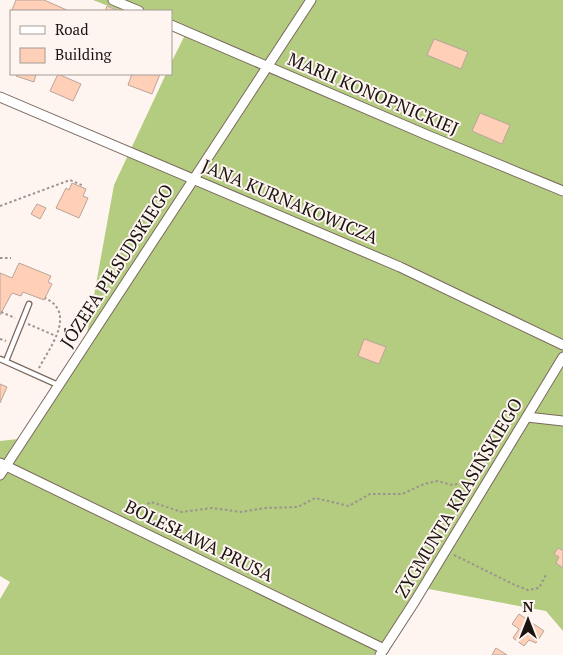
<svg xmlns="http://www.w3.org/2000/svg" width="563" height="655" viewBox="0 0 563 655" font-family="'PT Serif',serif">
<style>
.forest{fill:#b3cc7f}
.building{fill:#ffcfb7;stroke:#b9a59a}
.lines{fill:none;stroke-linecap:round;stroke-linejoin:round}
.service-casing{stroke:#7b685f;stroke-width:7}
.minor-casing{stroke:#7b685f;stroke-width:11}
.path{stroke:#9c938f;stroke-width:2;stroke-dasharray:2.5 2.5;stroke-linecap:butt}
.service{stroke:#fff;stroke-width:4.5}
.minor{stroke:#fff;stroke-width:9}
.labels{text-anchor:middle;stroke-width:4;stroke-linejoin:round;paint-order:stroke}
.street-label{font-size:18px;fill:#1c1411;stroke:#fef5f1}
</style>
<rect width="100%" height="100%" fill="#fef5f1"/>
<path class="forest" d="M93 0H563V631L546 611 418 587 374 655H0V599L10 582 0 576V441L18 439 87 334 114 185 166 74H171V63L184 37 171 31V11H121Z"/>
<g class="building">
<path d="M16 0H44L69 11H16L12 10Z"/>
<path d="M107 6 119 11H105Z"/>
<path d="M434 39 468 52 461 69 427 55Z"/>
<path d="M17 74H36L34 82 16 76Z"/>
<path d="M58 74 81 84 73 101 50 91Z"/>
<path d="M132 74H160L152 94 128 85Z"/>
<path d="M480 113 510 125 502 144 472 131Z"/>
<path d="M72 183 86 189 83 196 88 198 79 218 56 208 66 188 69 190Z"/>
<path d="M37 204 46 208 40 219 31 214Z"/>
<path d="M19 263 51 276 48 282 52 284 44 300 23 292 21 296 12 293 0 315V273L12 278Z"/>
<path d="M364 339 386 347 379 364 358 356Z"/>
<path d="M0 384 7 387 0 403Z"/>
<path d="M558 548 562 550 563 549V568L556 563 559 557 554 554Z"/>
<path d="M519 614 544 631 536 643 529 640 524 646 513 638 519 629 512 624Z"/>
<path d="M496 648 507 655H492Z"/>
</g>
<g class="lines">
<defs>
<g id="service">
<path d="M0 359 58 385"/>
<path d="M6 361 29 304"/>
</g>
<g id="minor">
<path d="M113 0 139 11"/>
<path d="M171 25 427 135 563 191"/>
<path d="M0 97 400 267 563 345"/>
<path d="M527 417 563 421"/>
<path d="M0 463 384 649"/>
<path d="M0 475 311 0"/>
<path d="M380 655 415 601 563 357"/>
</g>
</defs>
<use href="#service" class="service-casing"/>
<use href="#minor" class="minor-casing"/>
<g class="path">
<path d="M0 206 70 180 84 186"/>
<path d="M0 258H11"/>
<path d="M1 312 15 318"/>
<path d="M28 324 56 336"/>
<path d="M0 339 6 341"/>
<path d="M39 368C50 347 77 313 45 298"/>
<path d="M130 514 151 502 182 512 212 508 241 512 265 508 298 507 315 498 349 506 370 494H402L424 484 437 481 452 485 464 483 475 484"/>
<path d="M454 555 515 585 528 590 539 588 547 573"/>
</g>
<use href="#service" class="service"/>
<use href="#minor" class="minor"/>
</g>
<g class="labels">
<g class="street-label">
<text transform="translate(373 94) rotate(23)" y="6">MARII KONOPNICKIEJ</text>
<text transform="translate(290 202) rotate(23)" y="6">JANA KURNAKOWICZA</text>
<text transform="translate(117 266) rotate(-57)" y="6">JÓZEFA PIŁSUDSKIEGO</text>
<text transform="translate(459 498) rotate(-59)" y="6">ZYGMUNTA KRASIŃSKIEGO</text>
<text transform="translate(199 541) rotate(26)" y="6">BOLESŁAWA PRUSA</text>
</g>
</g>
<rect x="10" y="10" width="162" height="65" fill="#fef5f1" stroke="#a49b97"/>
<rect x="20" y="26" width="25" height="8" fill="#ffffff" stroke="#a49b97"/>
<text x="55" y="35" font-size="15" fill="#1c1411">Road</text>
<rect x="20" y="48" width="25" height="15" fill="#ffcfb7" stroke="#a49b97"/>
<text x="55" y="60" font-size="15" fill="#1c1411">Building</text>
<g transform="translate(528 620)" stroke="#fef5f1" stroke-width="4" paint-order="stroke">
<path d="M0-4L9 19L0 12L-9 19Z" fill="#1c1411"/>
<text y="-8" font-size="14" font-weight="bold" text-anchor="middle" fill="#1c1411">N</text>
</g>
</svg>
